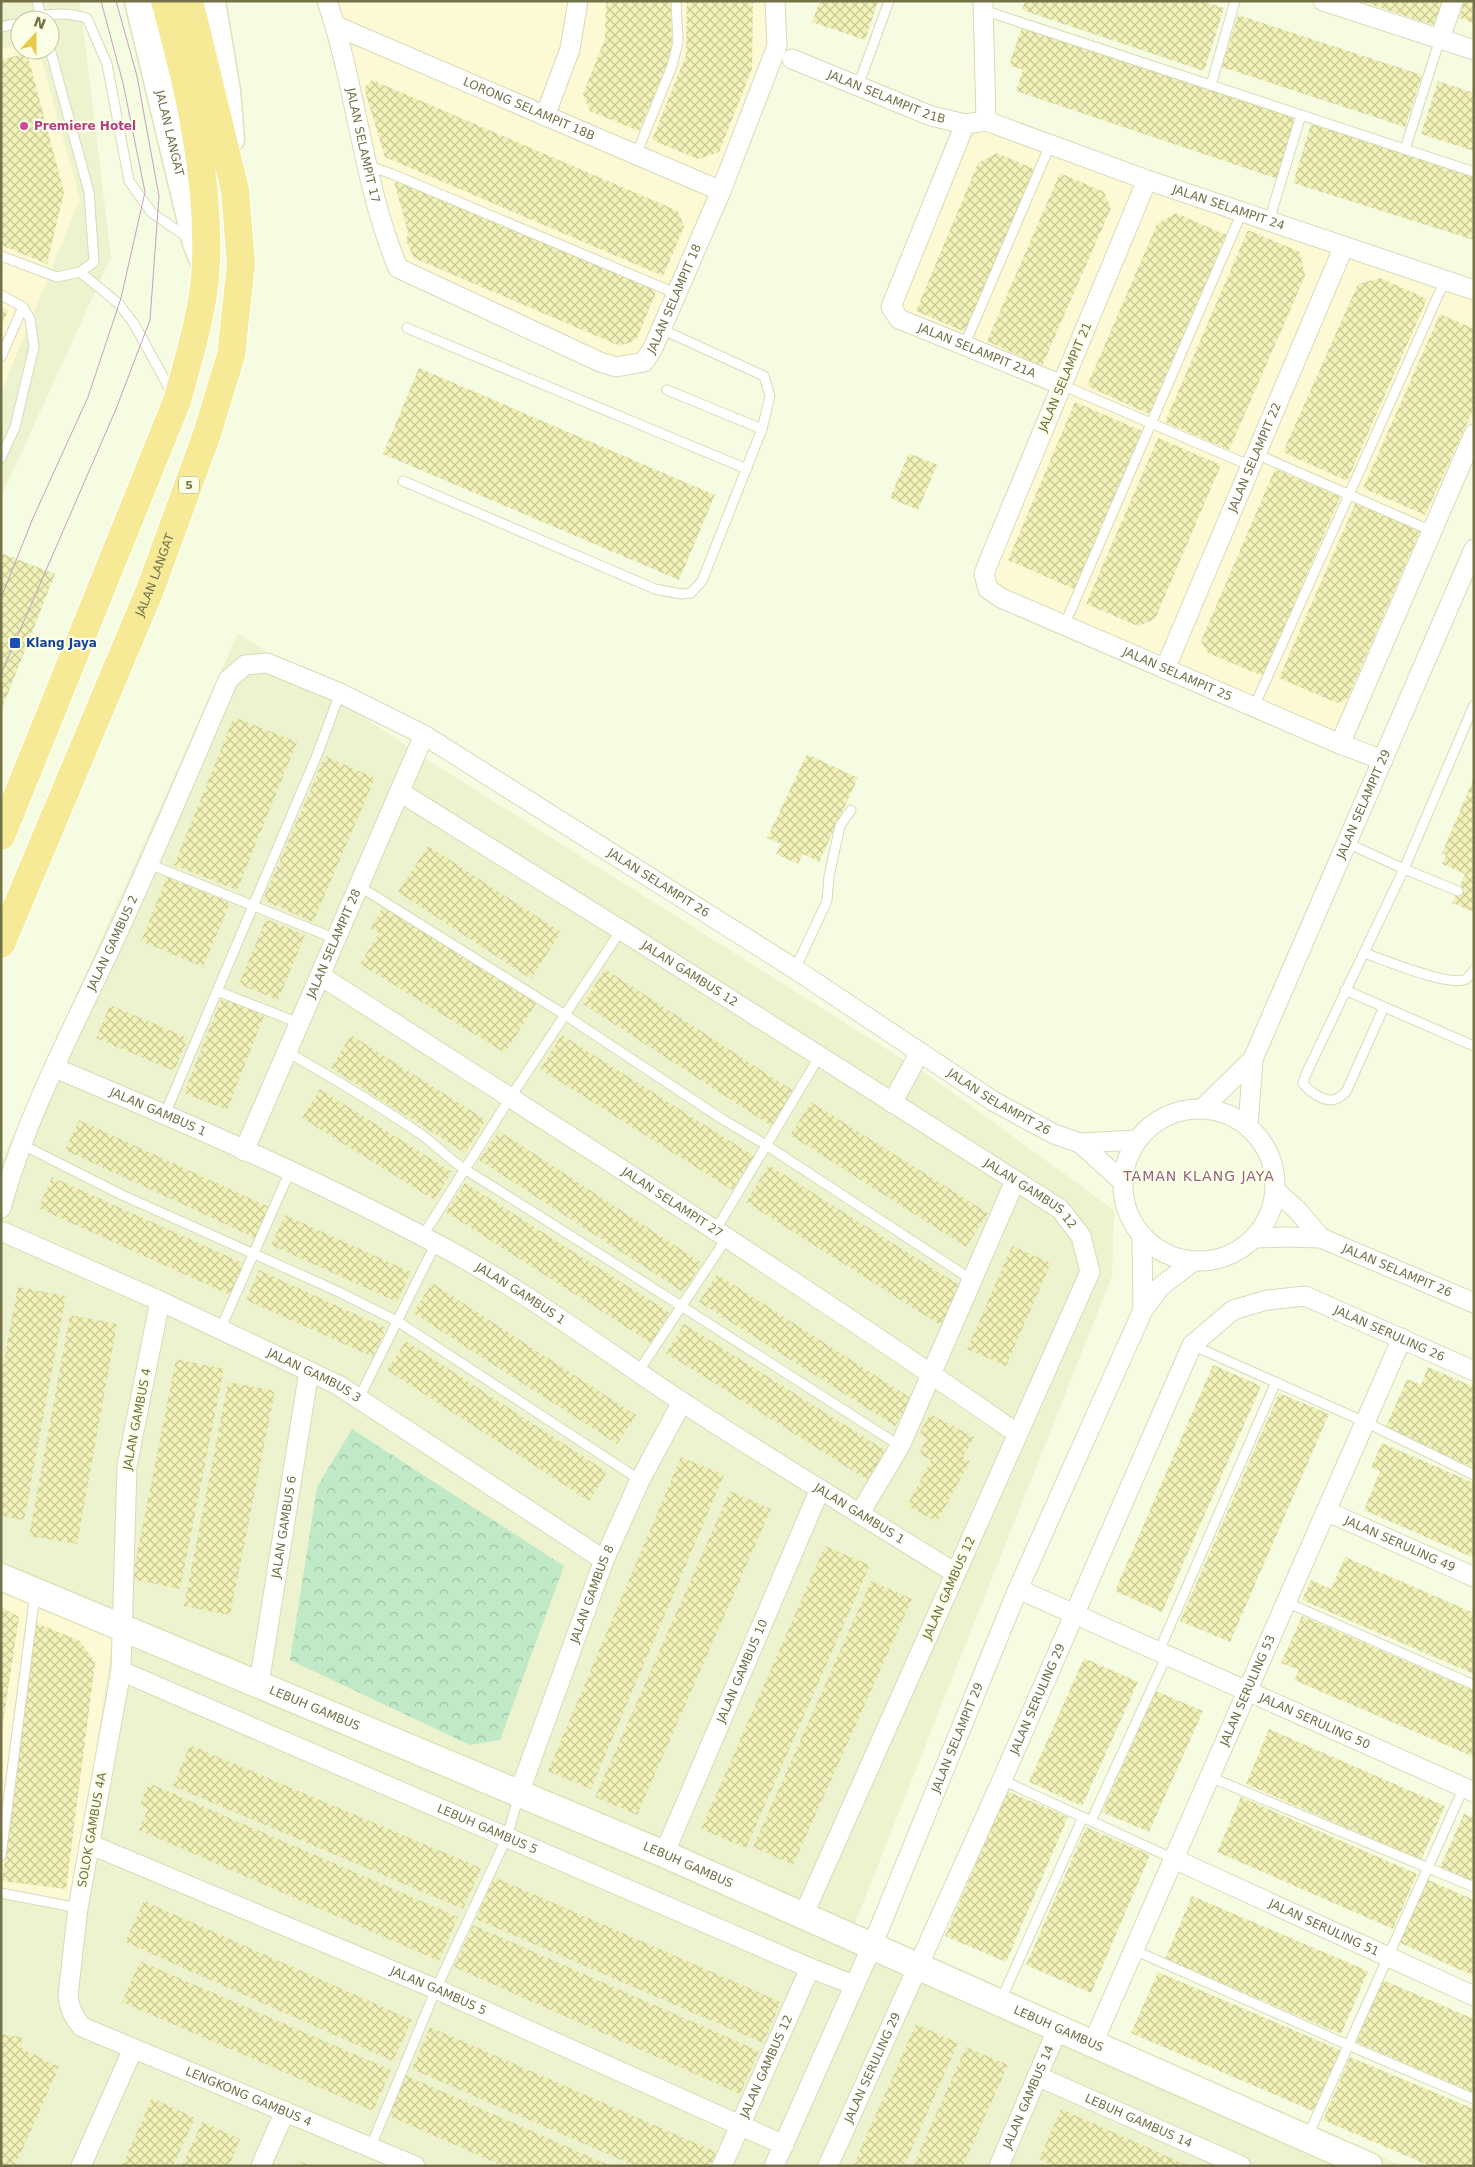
<svg xmlns="http://www.w3.org/2000/svg" width="1475" height="2167" viewBox="0 0 1475 2167" font-family="'DejaVu Sans',sans-serif">
<style>
.residential{fill:#edf3cf;fill-rule:evenodd}
.commercial{fill:#fcf9d4}
.forest{fill:url(#forest-crowns)}
.building{fill:url(#building-cross-hatch)}
.lines{fill:none;stroke-linecap:round;stroke-linejoin:round}
.lane-casing{stroke:#d7dbb8;stroke-width:11}
.street-casing{stroke:#d7dbb8;stroke-width:21}
.secondary-casing{stroke:#dfe2b8;stroke-width:29}
.highway-casing{stroke:#fff;stroke-width:30}
.lane{stroke:#fff;stroke-width:9}
.street{stroke:#fff;stroke-width:19}
.secondary{stroke:#fff;stroke-width:26}
.highway{stroke:#f6ea97;stroke-width:28}
.tram{stroke:#c4a0bf;stroke-width:1}
.hotel-dot{fill:#d1479c;stroke:#faffe6;stroke-width:2}
.transit-dot{fill:#1a4fb4;stroke:#faffe6;stroke-width:2}
.labels{text-anchor:middle;stroke-width:4.5;stroke-linejoin:round;paint-order:stroke}
.shield{fill:#faffe6;stroke:#9b9c77;stroke-width:1}
.shield-label{font-size:11px;font-weight:bold;fill:#727148}
.street-label{font-size:12px;fill:#727148;stroke:#faffe6}
.hotel-label{font-size:12px;font-weight:bold;fill:#b23c85;stroke:#faffe6;text-anchor:start}
.transit-label{font-size:12px;font-weight:bold;fill:#164399;stroke:#faffe6;text-anchor:start}
.neighbourhood-label{font-size:14px;letter-spacing:1px;fill:#966388;stroke:#faffe6}
</style>
<defs>
<pattern id="forest-crowns" width="20" height="18" patternUnits="userSpaceOnUse" patternTransform="scale(1.25)"><rect width="20" height="18" fill="#c0e9c8"/><path d="M2 6a3 3 0 1 1 6 0M12 15a3 3 0 1 1 6 0" fill="none" stroke="#a0c1a4"/></pattern>
<pattern id="building-cross-hatch" width="8" height="8" patternUnits="userSpaceOnUse" patternTransform="scale(1.25)"><rect width="8" height="8" fill="#f1f1b8"/><path d="M0 0l8 8M0 8l8-8" fill="none" stroke="#c8c898"/></pattern>
</defs>
<rect width="100%" height="100%" fill="#f6fce1"/>
<g class="residential">
<path d="M1 1H80L111 257 1 497ZM20 20H50V50H20Z"/>
<path d="M238 633 434 764 931 1077 1114 1210 1112 1276 855 1923 1402 2166H1V1163Z"/>
</g>
<g class="commercial">
<path d="M336 1H768L769 45 707 202 639 356 614 359 404 264Z"/>
<path d="M20 43V50H39L80 199 1 393V49Z"/>
<path d="M983 131 1243 224 1474 301V414L1337 733 1009 592 995 584 992 574 1071 383 905 314 898 303 969 135Z"/>
<path d="M1 1590 113 1637 73 1901 1 1890Z"/>
</g>
<path class="forest" d="M352 1429 564 1566 500 1740 470 1745 290 1660 317 1487Z"/>
<g class="building">
<path d="M606 1H671L672 52 639 131 590 111 583 94 605 39Z"/>
<path d="M687 1H753L752 69 719 152 698 159 652 140 686 55Z"/>
<path d="M820 1H878L865 40 812 22Z"/>
<path d="M1025 1H1203L1224 8 1204 71 1022 10Z"/>
<path d="M1361 1H1447L1438 27Z"/>
<path d="M1464 1H1474V23L1459 18Z"/>
<path d="M1238 15 1422 75 1405 127 1222 67Z"/>
<path d="M1023 24 1299 117 1278 179 1016 91 1023 70 1009 65Z"/>
<path d="M27 53 64 192 47 264 1 245V60Z"/>
<path d="M372 80 678 211 684 227 663 276 385 157 364 88Z"/>
<path d="M1438 81 1474 93V151L1421 134Z"/>
<path d="M1311 124 1474 176V240L1293 183Z"/>
<path d="M997 153 1041 172 972 335 916 311 978 163Z"/>
<path d="M1060 173 1104 192 1111 208 1042 366 987 341Z"/>
<path d="M393 178 657 290 636 340 620 346 414 258 406 240 408 232Z"/>
<path d="M1176 213 1226 235 1149 414 1087 386 1157 224Z"/>
<path d="M1248 230 1300 252 1305 276 1229 450 1165 422Z"/>
<path d="M1380 278 1427 299 1347 481 1283 452 1358 284Z"/>
<path d="M1 307 8 310 1 327Z"/>
<path d="M1440 314 1474 329V408L1425 515 1363 488Z"/>
<path d="M419 368 715 495 679 580 383 454Z"/>
<path d="M1075 402 1142 431 1074 589 1008 560Z"/>
<path d="M1158 438 1221 465 1155 619 1138 626 1086 604Z"/>
<path d="M909 453 937 465 918 510 890 498Z"/>
<path d="M1275 469 1340 497 1263 676 1208 653 1201 641Z"/>
<path d="M1356 502 1420 531 1347 699 1337 703 1279 678Z"/>
<path d="M1 553 55 574 1 711Z"/>
<path d="M234 717 297 742 237 890 174 865Z"/>
<path d="M807 754 858 778 819 862 803 854 798 864 776 854 781 844 767 838Z"/>
<path d="M325 756 375 778 313 922 263 900Z"/>
<path d="M1474 778V912L1452 903 1465 874 1442 864 1446 855 1442 853Z"/>
<path d="M428 846 561 932 531 979 398 892Z"/>
<path d="M167 877 230 903 203 967 141 941Z"/>
<path d="M383 907 537 1002 505 1053 360 964 379 933 370 928Z"/>
<path d="M266 919 305 935 278 1000 239 984Z"/>
<path d="M605 969 795 1092 773 1127 583 1004Z"/>
<path d="M222 997 265 1013 227 1110 184 1093Z"/>
<path d="M110 1005 188 1038 174 1071 96 1038Z"/>
<path d="M351 1035 486 1120 465 1153 331 1068Z"/>
<path d="M562 1035 754 1156 732 1190 540 1069Z"/>
<path d="M320 1089 452 1172 434 1200 302 1118Z"/>
<path d="M811 1102 988 1213 966 1247 790 1135Z"/>
<path d="M79 1120 269 1207 255 1238 65 1150Z"/>
<path d="M499 1131 702 1263 683 1292 479 1160Z"/>
<path d="M769 1165 964 1288 940 1325 746 1202Z"/>
<path d="M52 1177 245 1264 230 1295 38 1208Z"/>
<path d="M465 1183 670 1313 651 1343 446 1212Z"/>
<path d="M285 1215 411 1272 397 1302 271 1245Z"/>
<path d="M1012 1246 1051 1263 1006 1366 967 1349Z"/>
<path d="M259 1270 386 1328 373 1357 246 1300Z"/>
<path d="M717 1274 912 1399 895 1426 699 1302Z"/>
<path d="M432 1283 636 1415 617 1444 413 1313Z"/>
<path d="M18 1287 66 1296 24 1520 1 1516V1375Z"/>
<path d="M70 1315 117 1324 77 1544 29 1536Z"/>
<path d="M684 1324 891 1454 872 1483 666 1353Z"/>
<path d="M406 1341 607 1472 589 1501 387 1370Z"/>
<path d="M176 1359 224 1369 180 1589 132 1579Z"/>
<path d="M1213 1365 1261 1386 1162 1612 1115 1591Z"/>
<path d="M1428 1367 1474 1387V1468L1385 1429 1407 1379 1421 1385Z"/>
<path d="M228 1382 275 1391 230 1615 184 1606Z"/>
<path d="M1279 1393 1329 1414 1230 1642 1180 1621Z"/>
<path d="M930 1414 974 1437 963 1457 970 1461 937 1522 907 1506 931 1460 919 1454 927 1438 919 1434Z"/>
<path d="M1382 1443 1474 1483V1558L1364 1510 1380 1471 1371 1467Z"/>
<path d="M681 1457 724 1475 591 1789 548 1771Z"/>
<path d="M730 1491 771 1509 637 1815 595 1797Z"/>
<path d="M825 1546 870 1565 746 1848 701 1829Z"/>
<path d="M1345 1557 1474 1613V1674L1302 1600 1311 1580 1331 1589Z"/>
<path d="M871 1581 912 1599 793 1865 753 1847Z"/>
<path d="M1 1607 19 1617 2 1729H1Z"/>
<path d="M1302 1616 1474 1691V1757L1294 1680 1299 1670 1281 1663Z"/>
<path d="M36 1623 80 1641 95 1663 66 1889 2 1881Z"/>
<path d="M1084 1658 1138 1682 1082 1806 1029 1782Z"/>
<path d="M1156 1691 1203 1711 1149 1832 1102 1812Z"/>
<path d="M1269 1729 1445 1806 1421 1860 1246 1784Z"/>
<path d="M190 1745 481 1868 463 1909 173 1786Z"/>
<path d="M149 1783 458 1917 439 1961 139 1830 148 1808 140 1805Z"/>
<path d="M1007 1791 1068 1817 1006 1962 945 1936Z"/>
<path d="M1241 1797 1417 1874 1393 1929 1217 1852Z"/>
<path d="M1464 1814 1474 1818V1882L1440 1867Z"/>
<path d="M1086 1827 1150 1855 1091 1993 1026 1965Z"/>
<path d="M494 1877 781 2002 763 2043 476 1919Z"/>
<path d="M1426 1879 1474 1900V1976L1398 1942Z"/>
<path d="M1192 1896 1368 1971 1341 2034 1165 1959Z"/>
<path d="M144 1901 412 2020 393 2061 125 1942Z"/>
<path d="M473 1925 759 2051 740 2094 454 1967Z"/>
<path d="M140 1961 391 2070 373 2111 122 2002Z"/>
<path d="M1158 1972 1340 2050 1313 2111 1131 2033Z"/>
<path d="M1383 1980 1474 2019V2093L1356 2042Z"/>
<path d="M916 2024 958 2043 951 2059 904 2166H853Z"/>
<path d="M430 2027 716 2152 710 2166H635L412 2069Z"/>
<path d="M1 2034 22 2037 21 2048 59 2067 15 2166H1Z"/>
<path d="M966 2047 1008 2065 963 2166H913Z"/>
<path d="M1350 2057 1474 2109V2166H1430L1323 2120Z"/>
<path d="M405 2075 611 2166H503L387 2115Z"/>
<path d="M152 2098 195 2118 173 2166H122Z"/>
<path d="M1061 2109 1124 2137 1189 2166H1054L1039 2159Z"/>
<path d="M202 2122 240 2139 229 2166H182Z"/>
<path d="M299 2161 311 2166H297Z"/>
</g>
<g class="lines">
<defs>
<g id="lane">
<path d="M37 1 42 20"/>
<path d="M983 10 1474 172"/>
<path d="M28 20C48 12 66 12 87 18L107 64 129 181 152 213 190 239"/>
<path d="M1 27 20 23"/>
<path d="M1211 85 1235 1"/>
<path d="M858 86 889 1"/>
<path d="M1405 149 1440 39"/>
<path d="M636 155 672 66 678 42 676 1"/>
<path d="M366 165 392 174 675 293"/>
<path d="M1269 221 1301 115"/>
<path d="M1 256 57 277 80 272 94 262 89 192 50 49"/>
<path d="M80 272 119 304 134 324 172 393"/>
<path d="M1 295 23 307 30 319 34 347 15 427 1 458"/>
<path d="M407 328 747 469"/>
<path d="M964 346 1050 145"/>
<path d="M1 357 23 307"/>
<path d="M1062 385 1251 466"/>
<path d="M667 390 762 429"/>
<path d="M1256 454 1432 531"/>
<path d="M403 481 655 589 681 594 691 593 702 581 762 429 770 396 764 376 661 329"/>
<path d="M1064 626 1242 212"/>
<path d="M1254 707 1445 280"/>
<path d="M1347 843 1404 869 1474 705"/>
<path d="M149 864 336 939"/>
<path d="M359 886 565 1015 722 1119 766 1145 972 1280"/>
<path d="M1364 953C1382 959 1451 988 1466 979 1469 977 1472 972 1474 970"/>
<path d="M795 969 827 901 829 876 840 826 851 810"/>
<path d="M1345 990 1474 1046"/>
<path d="M217 991 299 1023"/>
<path d="M1384 1007 1346 1092C1342 1095 1338 1100 1331 1100 1322 1100 1308 1091 1303 1083L1306 1074 1404 869 1458 891"/>
<path d="M287 1052C333 1078 378 1105 422 1135 437 1146 450 1160 466 1170 612 1261 756 1354 900 1446"/>
<path d="M165 1114 317 755 340 693"/>
<path d="M23 1145 122 1195 337 1291 397 1321 640 1480"/>
<path d="M715 1231 819 1057"/>
<path d="M422 1237 510 1098 621 930"/>
<path d="M220 1330 290 1171"/>
<path d="M1192 1345 1365 1422 1474 1475"/>
<path d="M638 1372 726 1239"/>
<path d="M359 1398 436 1243"/>
<path d="M1286 1602 1474 1685"/>
<path d="M1159 1651 1276 1382"/>
<path d="M1210 1777 1474 1887"/>
<path d="M1002 1780 1174 1859"/>
<path d="M1091 1821 1167 1655"/>
<path d="M1 1856 35 1594"/>
<path d="M1 1893 78 1908"/>
<path d="M1134 1950 1348 2045 1474 2099"/>
<path d="M1000 2002 1083 1817"/>
<path d="M1307 2138 1464 1787"/>
<path d="M371 2146 436 1989 507 1837 519 1795"/>
</g>
<g id="street">
<path id="s1" d="M327 1C357 89 362 181 398 268L600 362 616 367 644 362 653 348 721 191 777 46 775 1"/>
<path d="M983 1 986 121"/>
<path d="M1323 1 1474 50"/>
<path id="s2" d="M336 26 721 191"/>
<path d="M1440 39 1453 1"/>
<path id="s3" d="M792 59 931 116 965 124 986 121 1147 180 1474 290"/>
<path d="M545 116 570 49 578 1"/>
<path id="s4" d="M965 124 891 307 899 319 1062 385"/>
<path id="s5" d="M1147 180 991 556 984 574 988 589 1001 598 1340 744 1383 760"/>
<path id="s6" d="M1165 669 1344 246"/>
<path d="M1340 744 1474 434"/>
<path id="s7" d="M400 792 621 930 1060 1209 1081 1236 1090 1272 803 1916"/>
<path id="s8" d="M321 976C555 1127 790 1275 1018 1434"/>
<path id="s9" d="M55 1068C184 1122 314 1178 437 1244 523 1289 601 1348 682 1402 772 1461 864 1516 955 1573"/>
<path d="M892 1103 920 1052"/>
<path d="M1203 1108 1253 1059"/>
<circle cx="1199" cy="1185" r="76"/>
<path id="s10" d="M1248 1126 1253 1059 1474 549"/>
<path d="M1080 1143 1122 1181"/>
<path id="s11" d="M244 1151 424 735"/>
<path d="M1276 1191 1298 1211 1321 1238"/>
<path id="s12" d="M1 1208C26 1117 71 1032 111 947 152 859 190 769 228 680L245 665 267 663 340 693 424 735 795 969 993 1101 1054 1134 1080 1143 1137 1140"/>
<path id="s13" d="M1 1231 160 1301 338 1385 604 1560"/>
<path d="M1142 1236 1143 1310"/>
<path id="s14" d="M1254 1238 1286 1237 1321 1238 1474 1303"/>
<path id="s15" d="M160 1301 127 1466 121 1671 78 1908 68 1995C69 2008 73 2017 82 2027L415 2166"/>
<path id="s16" d="M1326 1511 1474 1577"/>
<path d="M860 1513 900 1446 1015 1181"/>
<path id="s17" d="M1018 1589 1474 1792"/>
<path id="s18" d="M121 1671 810 1968 854 1985"/>
<path id="s19" d="M259 1684 309 1371"/>
<path id="s20" d="M519 1793 604 1560 640 1480 682 1402"/>
<path id="s21" d="M89 1844 436 1989 784 2145"/>
<path id="s22" d="M664 1854 820 1489"/>
<path id="s23" d="M1174 1859 1474 1996"/>
<path id="s24" d="M1093 2043 1402 1338"/>
<path id="s25" d="M1037 2076 1241 2166"/>
<path d="M81 2166 133 2049"/>
<path d="M261 2166 285 2111"/>
<path id="s26" d="M722 2166 810 1968"/>
<path id="s27" d="M774 2166 872 1946 1018 1589 1143 1310 1160 1287 1194 1261"/>
<path id="s28" d="M828 2166 1002 1780 1192 1345 1233 1310 1267 1300 1305 1296 1474 1371"/>
<path id="s29" d="M999 2166 1058 2028"/>
</g>
<g id="secondary">
<path id="s30" d="M138 1 196 243 203 260"/>
<path d="M212 1 227 91 231 139"/>
<path id="s31" d="M1 1577 664 1854 1369 2166"/>
</g>
<g id="highway">
<path d="M1 836 177 401C189 357 204 310 206 264 209 174 189 87 165 1"/>
<path id="s32" d="M1 944 150 590 207 434 231 355 241 264 235 190 189 1"/>
</g>
</defs>
<use href="#lane" class="lane-casing"/>
<use href="#street" class="street-casing"/>
<use href="#secondary" class="secondary-casing"/>
<use href="#highway" class="highway-casing"/>
<use href="#lane" class="lane"/>
<use href="#street" class="street"/>
<use href="#secondary" class="secondary"/>
<use href="#highway" class="highway"/>
<g class="tram">
<path d="M1 598 33 518 88 397 121 298 145 192 123 83 101 1"/>
<path d="M1 674 116 409 150 320 159 196 137 76 116 1"/>
</g>
</g>
<circle class="hotel-dot" cx="24" cy="126" r="5"/>
<rect class="transit-dot" x="9" y="637" width="12" height="12" rx="2.5"/>
<g class="labels">
<rect class="shield" x="179" y="476.5" width="20" height="17" rx="4"/>
<g class="shield-label">
<text x="189" y="489">5</text>
</g>
<g class="street-label">
<text dy="4" stroke="none"><textPath href="#s3" startOffset="102">JALAN SELAMPIT 21B</textPath></text>
<text dy="4" stroke="none"><textPath href="#s2" startOffset="210">LORONG SELAMPIT 18B</textPath></text>
<text dy="4" stroke="none"><textPath href="#s30" startOffset="136">JALAN LANGAT</textPath></text>
<text dy="4" stroke="none"><textPath href="#s1" startOffset="149">JALAN SELAMPIT 17</textPath></text>
<text dy="4" stroke="none"><textPath href="#s3" startOffset="464">JALAN SELAMPIT 24</textPath></text>
<text dy="4" stroke="none"><textPath href="#s1" startOffset="615">JALAN SELAMPIT 18</textPath></text>
<text dy="4" stroke="none"><textPath href="#s4" startOffset="296">JALAN SELAMPIT 21A</textPath></text>
<text transform="translate(1065 377) rotate(-67)" y="4">JALAN SELAMPIT 21</text>
<text dy="4" stroke="none"><textPath href="#s6" startOffset="230">JALAN SELAMPIT 22</textPath></text>
<text dy="4" stroke="none"><textPath href="#s32" startOffset="400">JALAN LANGAT</textPath></text>
<text dy="4" stroke="none"><textPath href="#s5" startOffset="650">JALAN SELAMPIT 25</textPath></text>
<text dy="4" stroke="none"><textPath href="#s10" startOffset="345">JALAN SELAMPIT 29</textPath></text>
<text dy="4" stroke="none"><textPath href="#s12" startOffset="1070">JALAN SELAMPIT 26</textPath></text>
<text dy="4" stroke="none"><textPath href="#s12" startOffset="288">JALAN GAMBUS 2</textPath></text>
<text dy="4" stroke="none"><textPath href="#s11" startOffset="226">JALAN SELAMPIT 28</textPath></text>
<text dy="4" stroke="none"><textPath href="#s7" startOffset="342">JALAN GAMBUS 12</textPath></text>
<text dy="4" stroke="none"><textPath href="#s12" startOffset="1475">JALAN SELAMPIT 26</textPath></text>
<text dy="4" stroke="none"><textPath href="#s9" startOffset="112">JALAN GAMBUS 1</textPath></text>
<text dy="4" stroke="none"><textPath href="#s7" startOffset="748">JALAN GAMBUS 12</textPath></text>
<text dy="4" stroke="none"><textPath href="#s8" startOffset="418">JALAN SELAMPIT 27</textPath></text>
<text dy="4" stroke="none"><textPath href="#s14" startOffset="150">JALAN SELAMPIT 26</textPath></text>
<text dy="4" stroke="none"><textPath href="#s9" startOffset="518">JALAN GAMBUS 1</textPath></text>
<text dy="4" stroke="none"><textPath href="#s28" startOffset="1118">JALAN SERULING 26</textPath></text>
<text dy="4" stroke="none"><textPath href="#s13" startOffset="345">JALAN GAMBUS 3</textPath></text>
<text transform="translate(137 1419) rotate(-79)" y="4">JALAN GAMBUS 4</text>
<text dy="4" stroke="none"><textPath href="#s9" startOffset="922">JALAN GAMBUS 1</textPath></text>
<text dy="4" stroke="none"><textPath href="#s19" startOffset="159">JALAN GAMBUS 6</textPath></text>
<text dy="4" stroke="none"><textPath href="#s16" startOffset="81">JALAN SERULING 49</textPath></text>
<text transform="translate(949 1588) rotate(-66)" y="4">JALAN GAMBUS 12</text>
<text dy="4" stroke="none"><textPath href="#s20" startOffset="212">JALAN GAMBUS 8</textPath></text>
<text dy="4" stroke="none"><textPath href="#s22" startOffset="199">JALAN GAMBUS 10</textPath></text>
<text dy="4" stroke="none"><textPath href="#s24" startOffset="385">JALAN SERULING 53</textPath></text>
<text dy="4" stroke="none"><textPath href="#s28" startOffset="512">JALAN SERULING 29</textPath></text>
<text dy="4" stroke="none"><textPath href="#s31" startOffset="340">LEBUH GAMBUS</textPath></text>
<text dy="4" stroke="none"><textPath href="#s17" startOffset="325">JALAN SERULING 50</textPath></text>
<text dy="4" stroke="none"><textPath href="#s27" startOffset="466">JALAN SELAMPIT 29</textPath></text>
<text dy="4" stroke="none"><textPath href="#s18" startOffset="399">LEBUH GAMBUS 5</textPath></text>
<text transform="translate(92 1830) rotate(-80)" y="4">SOLOK GAMBUS 4A</text>
<text dy="4" stroke="none"><textPath href="#s31" startOffset="745">LEBUH GAMBUS</textPath></text>
<text dy="4" stroke="none"><textPath href="#s23" startOffset="165">JALAN SERULING 51</textPath></text>
<text dy="4" stroke="none"><textPath href="#s21" startOffset="379">JALAN GAMBUS 5</textPath></text>
<text dy="4" stroke="none"><textPath href="#s31" startOffset="1150">LEBUH GAMBUS</textPath></text>
<text dy="4" stroke="none"><textPath href="#s26" startOffset="109">JALAN GAMBUS 12</textPath></text>
<text dy="4" stroke="none"><textPath href="#s28" startOffset="108">JALAN SERULING 29</textPath></text>
<text dy="4" stroke="none"><textPath href="#s15" startOffset="918">LENGKONG GAMBUS 4</textPath></text>
<text dy="4" stroke="none"><textPath href="#s29" startOffset="75">JALAN GAMBUS 14</textPath></text>
<text dy="4" stroke="none"><textPath href="#s25" startOffset="111">LEBUH GAMBUS 14</textPath></text>
</g>
<g class="hotel-label">
<text x="34" y="130">Premiere Hotel</text>
</g>
<g class="transit-label">
<text x="26" y="647">Klang Jaya</text>
</g>
<g class="neighbourhood-label">
<text x="1199" y="1181">TAMAN KLANG JAYA</text>
</g>
</g>
<rect width="1475" height="2167" fill="none" stroke="#727148" stroke-width="5"/>
<g transform="translate(35 35) rotate(21)"><circle r="24" fill="#faffe6" stroke="#c4c6a7"/>
<path d="M0-4L9 19L0 12L-9 19Z" fill="#e6cb46"/>
<text y="-8" font-size="14" font-weight="bold" text-anchor="middle" fill="#727148">N</text>
</g>
</svg>
